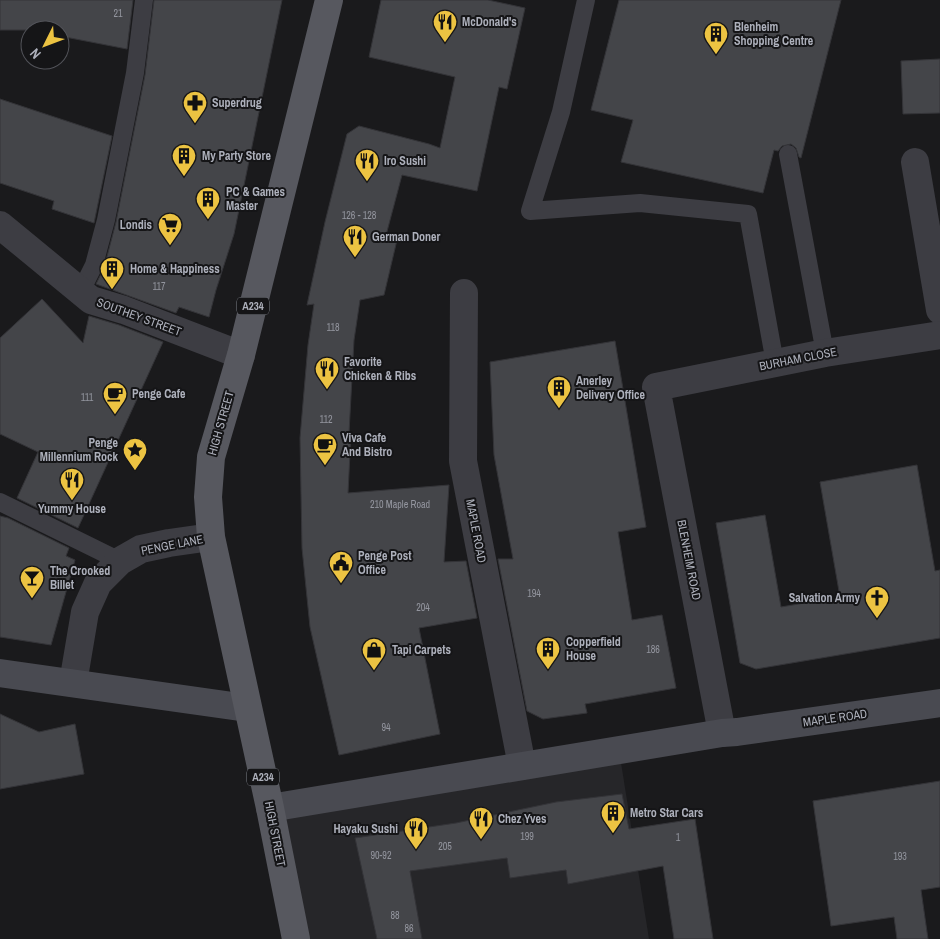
<svg xmlns="http://www.w3.org/2000/svg" width="940" height="939" viewBox="0 0 940 939" font-family="'Archivo Narrow',sans-serif">
<style>
.built{fill:#262629}
.building{fill:#444549;stroke:#343438}
.lines{fill:none;stroke-linecap:round;stroke-linejoin:round}
.lane{stroke:#3d3d43;stroke-width:18}
.street{stroke:#3d3d43;stroke-width:28}
.secondary{stroke:#494a51;stroke-width:28}
.primary{stroke:#57585f;stroke-width:28}
.labels{text-anchor:middle;stroke-width:4;stroke-linejoin:round;paint-order:stroke}
.number-label{font-size:10px;fill:#93959e}
.shield{fill:#151517;stroke:#7f828a;stroke-width:1}
.shield-label{font-size:11px;font-weight:bold;fill:#adb0bb}
.poi-label{font-size:12px;font-weight:bold;fill:#adb0bb;stroke:#151517;text-anchor:start}
.street-label{font-size:12px;fill:#adb0bb;stroke:#151517}
</style>
<rect width="100%" height="100%" fill="#1a1a1c"/>
<path class="built" d="M619 750 649 939H295L270 808Z"/>
<g class="building">
<path d="M0 0H133L127 49 60 36V30H0Z"/>
<path d="M154 0H282L234 234 216 290 209 317 179 307 176 313 96 284 104 268 116 222 145 75Z"/>
<path d="M381 0H488L525 8 507 89 499 87 477 191 402 175 385 239 397 240 384 295 360 300 354 340 349 433H351L348 493 449 485 444 562 466 561 477 618 419 628 440 734 339 755 310 627 302 548 300 438 308 345 314 304 307 305 325 222 347 134 359 126 429 144 440 148 455 77 369 57Z"/>
<path d="M619 0H841L801 158 799 157 796 148 791 144 782 146 778 151 774 150 763 193 621 162 633 120 591 110Z"/>
<path d="M940 59V113L903 114 901 61Z"/>
<path d="M0 99 112 136 94 223 52 209 54 201 0 183Z"/>
<path d="M42 299 83 343 89 316 119 325 163 342 78 528 17 498 38 452 0 434V338Z"/>
<path d="M615 341 646 527 618 532 632 620 662 615 676 688 585 704 587 713 543 719 527 711 498 559H513L494 455 490 362Z"/>
<path d="M917 465 935 571 940 570V638L756 669 740 663 716 523 765 515 781 607 840 597 820 482Z"/>
<path d="M0 516 8 518 69 548 66 556 75 560 51 645 0 637Z"/>
<path d="M0 714 39 732 75 724 84 774 0 789Z"/>
<path d="M940 781V887L921 890 928 939H897L894 917 831 926 813 801Z"/>
<path d="M622 794 629 829 695 819 713 939H674L663 866 568 884 566 870 510 878 507 858 410 871 422 939H377L355 838 456 823 556 802Z"/>
</g>
<g class="lines">
<g class="lane">
<path d="M586 0 561 112 530 211 640 203 748 214 775 363"/>
<path d="M788 154 825 353"/>
<path d="M81 291 94 265 106 220 135 73 144 0"/>
<path d="M0 502 120 561"/>
</g>
<g class="street">
<path d="M915 162 940 310"/>
<path d="M0 225 91 300 124 310 241 355"/>
<path d="M464 293 463 461 522 766"/>
<path d="M73 683 85 612 98 583 120 561 141 549 169 543 211 537"/>
<path d="M722 733 656 387 825 353 940 335"/>
</g>
<g class="secondary">
<path d="M0 673 247 708"/>
<path d="M270 808 722 733 737 732 940 703"/>
</g>
<path class="primary" d="M296 939 270 808 211 537 208 497 211 457 241 355 329 0"/>
</g>
<defs>
<symbol id="restaurant-pin" viewBox="-11 -11 22 30"><path d="M0 17L-7.5 6A9.5 9.5 0 1 1 7.5 6Z" fill="#ecc342" stroke="#151517"/><path d="M-5-6h1v4h1v-4h1v4h1v-4h1v5L-1.5 .5V6h-2V.5L-5-1ZM5-6V6H3V1.5H1.5Q1.5-4 5-6Z" fill="#111"/></symbol>
<symbol id="building-pin" viewBox="-11 -11 22 30"><path d="M0 17L-7.5 6A9.5 9.5 0 1 1 7.5 6Z" fill="#ecc342" stroke="#151517"/><path d="M-4-6H4V6H1V3H-1V6H-4ZM-2.5-4.3h1.7v1.8h-1.7ZM.8-4.3h1.7v1.8H.8ZM-2.5-1h1.7V.8h-1.7ZM.8-1h1.7V.8H.8Z" fill="#111"/></symbol>
<symbol id="pharmacy-pin" viewBox="-11 -11 22 30"><path d="M0 17L-7.5 6A9.5 9.5 0 1 1 7.5 6Z" fill="#ecc342" stroke="#151517"/><path d="M-2-6h4v4h4v4h-4v4h-4v-4h-4v-4h4Z" fill="#111"/></symbol>
<symbol id="supermarket-pin" viewBox="-11 -11 22 30"><path d="M0 17L-7.5 6A9.5 9.5 0 1 1 7.5 6Z" fill="#ecc342" stroke="#151517"/><path d="M-6-5.5h2.5l.6 2H6L4.5 2H-2.5L-4.4-4H-6ZM-1.5 3.2a1.3 1.3 0 1 0 .1 0ZM3 3.2a1.3 1.3 0 1 0 .1 0Z" fill="#111"/></symbol>
<symbol id="cafe-pin" viewBox="-11 -11 22 30"><path d="M0 17L-7.5 6A9.5 9.5 0 1 1 7.5 6Z" fill="#ecc342" stroke="#151517"/><path d="M-5.5-4.5H6V0H3Q3 3.5 0 3.5H-2.5Q-5.5 3.5-5.5 0ZM3-3.2v2h1.7v-2ZM-6 4.5H4V6H-6Z" fill="#111"/></symbol>
<symbol id="sight-pin" viewBox="-11 -11 22 30"><path d="M0 17L-7.5 6A9.5 9.5 0 1 1 7.5 6Z" fill="#ecc342" stroke="#151517"/><path d="M0-6L1.8-2.2L6-1.7L2.9 1.2L3.7 5.4L0 3.3L-3.7 5.4L-2.9 1.2L-6-1.7L-1.8-2.2Z" fill="#111"/></symbol>
<symbol id="civic-pin" viewBox="-11 -11 22 30"><path d="M0 17L-7.5 6A9.5 9.5 0 1 1 7.5 6Z" fill="#ecc342" stroke="#151517"/><path d="M-.6-6.5H3V-4.5H.6V-3L4-1V1h2V6H-6V1h2V-1L-.6-3ZM-1.2 2.5V6h2.4V2.5Z" fill="#111"/></symbol>
<symbol id="bar-pin" viewBox="-11 -11 22 30"><path d="M0 17L-7.5 6A9.5 9.5 0 1 1 7.5 6Z" fill="#ecc342" stroke="#151517"/><path d="M-6-5H6L.8 .8V4.5H3.5V6h-7V4.5H-.8V.8Z" fill="#111"/></symbol>
<symbol id="church-pin" viewBox="-11 -11 22 30"><path d="M0 17L-7.5 6A9.5 9.5 0 1 1 7.5 6Z" fill="#ecc342" stroke="#151517"/><path d="M-1.2-6h2.4v3.5h3.3v2.4h-3.3V6h-2.4V-.1h-3.3v-2.4h3.3Z" fill="#111"/></symbol>
<symbol id="shop-pin" viewBox="-11 -11 22 30"><path d="M0 17L-7.5 6A9.5 9.5 0 1 1 7.5 6Z" fill="#ecc342" stroke="#151517"/><path d="M-5-2.5h2.3a2.7 3.5 0 0 1 5.4 0H5L5.5 6h-11ZM-1.5-2.5h3a1.5 2.3 0 0 0-3 0Z" fill="#111"/></symbol>
</defs>
<g fill-rule="evenodd">
<use href="#restaurant-pin" x="431" y="8" width="28" height="38"/>
<use href="#building-pin" x="702" y="20" width="28" height="38"/>
<use href="#pharmacy-pin" x="181" y="89" width="28" height="38"/>
<use href="#building-pin" x="170" y="142" width="28" height="38"/>
<use href="#restaurant-pin" x="353" y="147" width="28" height="38"/>
<use href="#building-pin" x="194" y="185" width="28" height="38"/>
<use href="#supermarket-pin" x="156" y="211" width="28" height="38"/>
<use href="#restaurant-pin" x="341" y="223" width="28" height="38"/>
<use href="#building-pin" x="98" y="255" width="28" height="38"/>
<use href="#restaurant-pin" x="313" y="355" width="28" height="38"/>
<use href="#building-pin" x="545" y="374" width="28" height="38"/>
<use href="#cafe-pin" x="101" y="380" width="28" height="38"/>
<use href="#cafe-pin" x="311" y="431" width="28" height="38"/>
<use href="#sight-pin" x="121" y="436" width="28" height="38"/>
<use href="#restaurant-pin" x="58" y="466" width="28" height="38"/>
<use href="#civic-pin" x="327" y="549" width="28" height="38"/>
<use href="#bar-pin" x="18" y="564" width="28" height="38"/>
<use href="#church-pin" x="863" y="584" width="28" height="38"/>
<use href="#building-pin" x="534" y="635" width="28" height="38"/>
<use href="#shop-pin" x="360" y="636" width="28" height="38"/>
<use href="#building-pin" x="599" y="799" width="28" height="38"/>
<use href="#restaurant-pin" x="467" y="805" width="28" height="38"/>
<use href="#restaurant-pin" x="402" y="815" width="28" height="38"/>
</g>
<g class="labels">
<g class="number-label">
<text x="118" y="17">21</text>
<text x="359" y="219">126 - 128</text>
<text x="159" y="290">117</text>
<text x="333" y="331">118</text>
<text x="87" y="401">111</text>
<text x="326" y="423">112</text>
<text x="400" y="508">210 Maple Road</text>
<text x="534" y="597">194</text>
<text x="423" y="611">204</text>
<text x="653" y="653">186</text>
<text x="386" y="731">94</text>
<text x="527" y="840">199</text>
<text x="678" y="841">1</text>
<text x="445" y="850">205</text>
<text x="381" y="859">90-92</text>
<text x="900" y="860">193</text>
<text x="395" y="919">88</text>
<text x="409" y="932">86</text>
</g>
<g class="shield">
<rect x="237" y="297.5" width="32" height="17" rx="4"/>
<rect x="247" y="768.5" width="32" height="17" rx="4"/>
</g>
<g class="shield-label">
<text x="253" y="310">A234</text>
<text x="263" y="781">A234</text>
</g>
<g class="poi-label">
<text x="462" y="26">McDonald's</text>
<text x="734" y="31">Blenheim<tspan x="734" dy="14">Shopping Centre</tspan></text>
<text x="212" y="107">Superdrug</text>
<text x="202" y="160">My Party Store</text>
<text x="384" y="165">Iro Sushi</text>
<text x="226" y="196">PC &amp; Games<tspan x="226" dy="14">Master</tspan></text>
<text x="152" y="229" text-anchor="end">Londis</text>
<text x="372" y="241">German Doner</text>
<text x="130" y="273">Home &amp; Happiness</text>
<text x="344" y="366">Favorite<tspan x="344" dy="14">Chicken &amp; Ribs</tspan></text>
<text x="576" y="385">Anerley<tspan x="576" dy="14">Delivery Office</tspan></text>
<text x="132" y="398">Penge Cafe</text>
<text x="342" y="442">Viva Cafe<tspan x="342" dy="14">And Bistro</tspan></text>
<text x="118" y="447" text-anchor="end">Penge<tspan x="118" dy="14">Millennium Rock</tspan></text>
<text x="72" y="513" text-anchor="middle">Yummy House</text>
<text x="358" y="560">Penge Post<tspan x="358" dy="14">Office</tspan></text>
<text x="50" y="575">The Crooked<tspan x="50" dy="14">Billet</tspan></text>
<text x="860" y="602" text-anchor="end">Salvation Army</text>
<text x="566" y="646">Copperfield<tspan x="566" dy="14">House</tspan></text>
<text x="392" y="654">Tapi Carpets</text>
<text x="630" y="817">Metro Star Cars</text>
<text x="498" y="823">Chez Yves</text>
<text x="398" y="833" text-anchor="end">Hayaku Sushi</text>
</g>
<g class="street-label">
<text transform="translate(139 317) rotate(20)" y="4">SOUTHEY STREET</text>
<text transform="translate(798 359) rotate(-11)" y="4">BURHAM CLOSE</text>
<text transform="translate(221 423) rotate(-74)" y="4">HIGH STREET</text>
<text transform="translate(476 531) rotate(79)" y="4">MAPLE ROAD</text>
<text transform="translate(172 545) rotate(-11)" y="4">PENGE LANE</text>
<text transform="translate(689 560) rotate(79)" y="4">BLENHEIM ROAD</text>
<text transform="translate(835 718) rotate(-8)" y="4">MAPLE ROAD</text>
<text transform="translate(275 834) rotate(79)" y="4">HIGH STREET</text>
</g>
</g>
<g transform="translate(45 45) rotate(228)"><circle r="24" fill="#151517" stroke="#525359"/>
<path d="M0-4L9 19L0 12L-9 19Z" fill="#ecc342"/>
<text y="-8" font-size="14" font-weight="bold" text-anchor="middle" fill="#adb0bb">N</text>
</g>
</svg>
